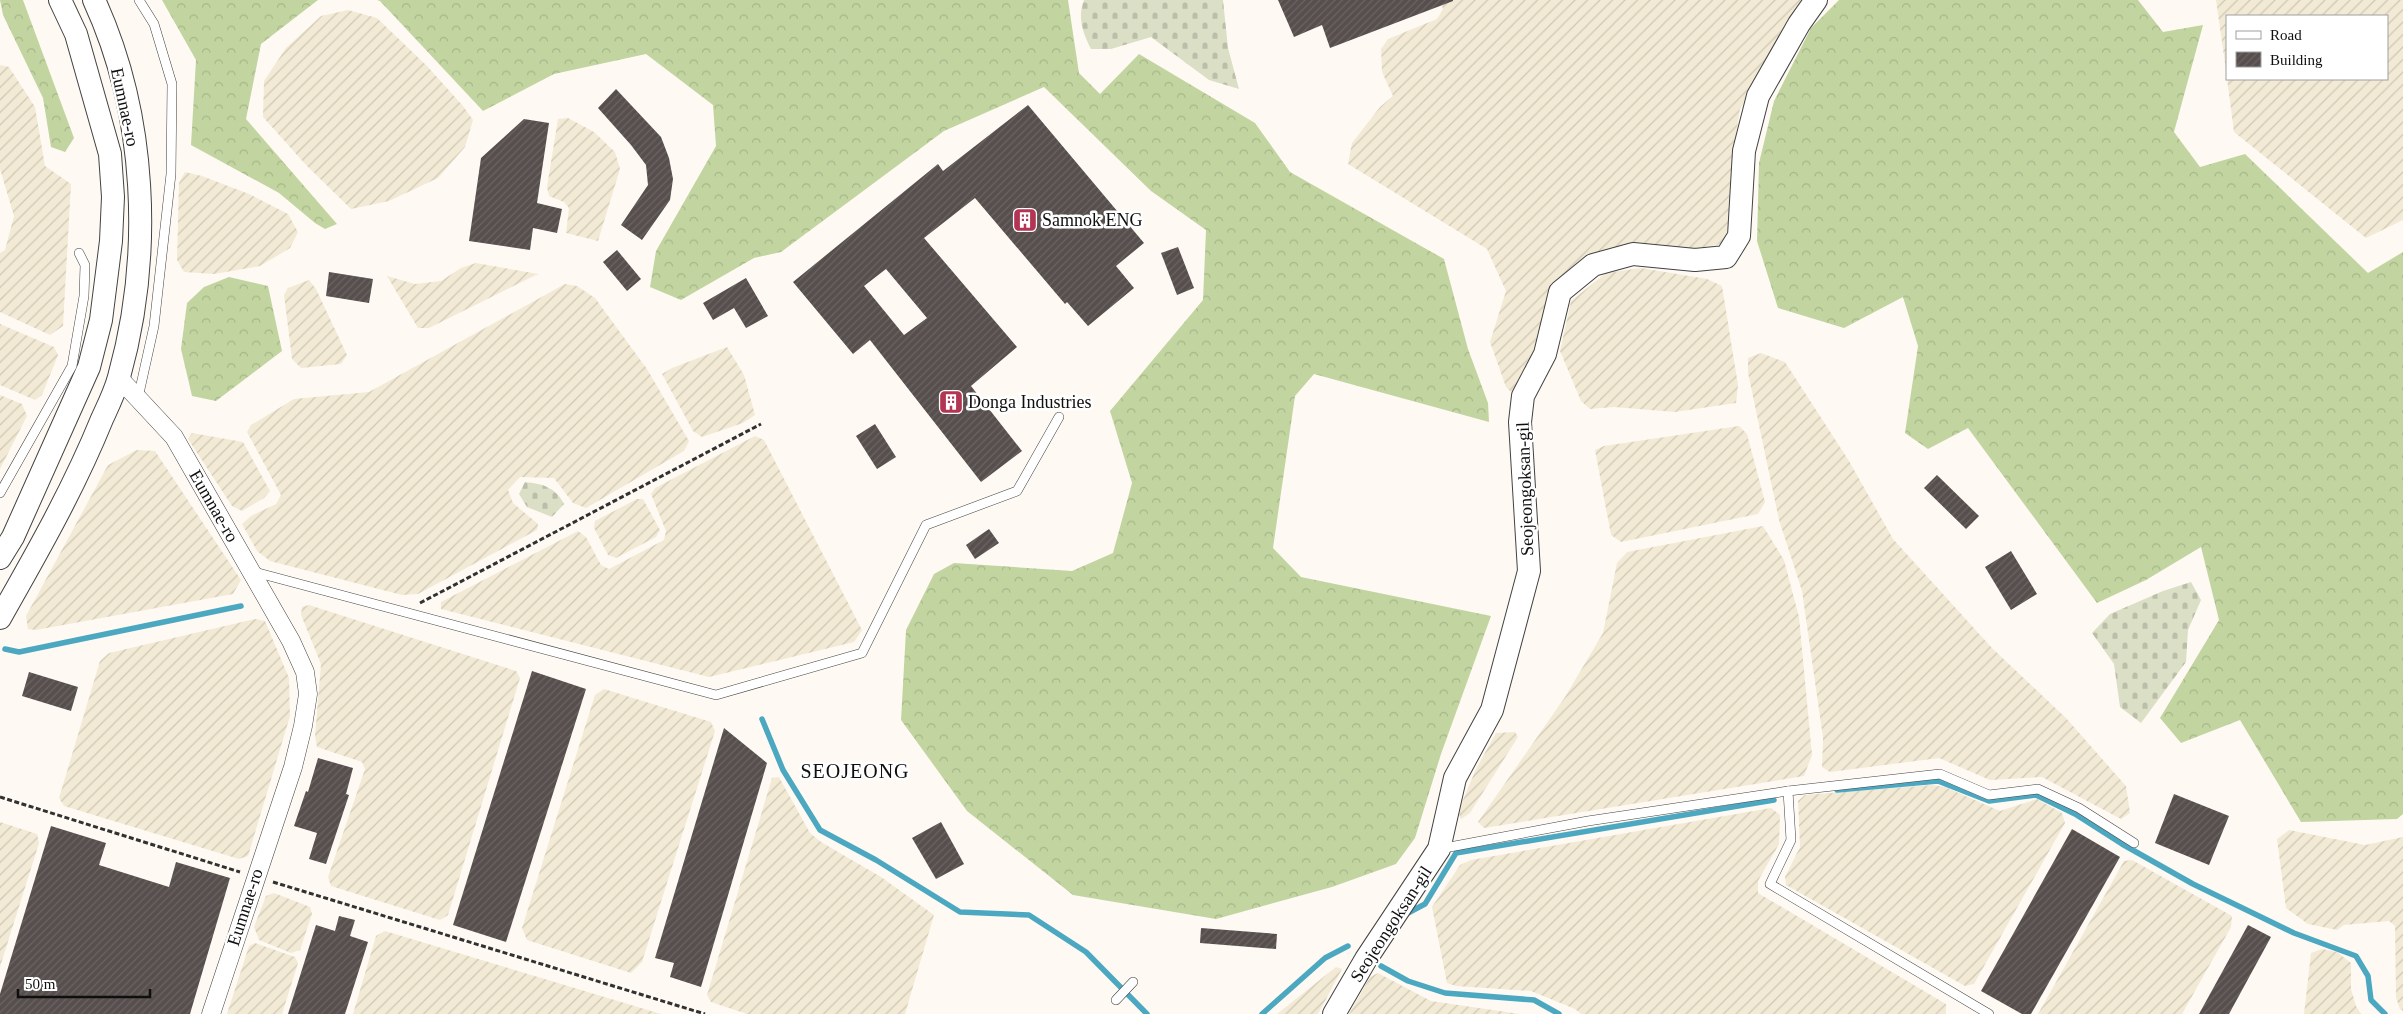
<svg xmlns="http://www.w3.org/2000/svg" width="2403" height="1014" viewBox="0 0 2403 1014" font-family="Georgia,serif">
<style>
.farmland{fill:url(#farmland-furrows)}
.forest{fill:url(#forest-crowns)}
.cemetery{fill:url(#cemetery-stones)}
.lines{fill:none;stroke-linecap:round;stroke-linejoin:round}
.stream{stroke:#4ba8c0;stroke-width:5.5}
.building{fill:url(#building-hatch);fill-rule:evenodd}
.service-casing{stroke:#424242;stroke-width:10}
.minor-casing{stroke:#424242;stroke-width:19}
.tertiary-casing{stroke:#424242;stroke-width:24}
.path{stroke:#313131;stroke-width:3;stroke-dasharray:5 2.5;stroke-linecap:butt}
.service{stroke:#fff;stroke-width:9}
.minor{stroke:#fff;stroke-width:18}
.tertiary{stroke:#fff;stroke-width:22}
.labels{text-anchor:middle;stroke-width:5;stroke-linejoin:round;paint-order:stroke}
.street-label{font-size:18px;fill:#0f0f0f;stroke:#fff}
.poi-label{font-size:18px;fill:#0f0f0f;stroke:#fff;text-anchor:start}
.quarter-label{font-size:20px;letter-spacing:1px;fill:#0f0f0f;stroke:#fff}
</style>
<defs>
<pattern id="farmland-furrows" width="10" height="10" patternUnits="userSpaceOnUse" patternTransform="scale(1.25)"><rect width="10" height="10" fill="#f2ead5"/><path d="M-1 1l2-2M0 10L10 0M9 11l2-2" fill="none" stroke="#cec8b6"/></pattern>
<pattern id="forest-crowns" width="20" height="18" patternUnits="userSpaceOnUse" patternTransform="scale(1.25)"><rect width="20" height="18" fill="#c2d5a0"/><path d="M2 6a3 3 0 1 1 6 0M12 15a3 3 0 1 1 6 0" fill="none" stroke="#a6b689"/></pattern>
<pattern id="cemetery-stones" width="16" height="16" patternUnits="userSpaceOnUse" patternTransform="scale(1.25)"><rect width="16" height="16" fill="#dbdfc5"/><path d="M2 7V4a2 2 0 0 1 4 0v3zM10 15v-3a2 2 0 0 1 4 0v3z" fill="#bbbea8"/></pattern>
<pattern id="building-hatch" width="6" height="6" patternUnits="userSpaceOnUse" patternTransform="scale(1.25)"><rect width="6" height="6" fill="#574f4d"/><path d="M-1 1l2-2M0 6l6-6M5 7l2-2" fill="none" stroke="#6a6462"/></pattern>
</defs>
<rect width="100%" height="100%" fill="#fefaf3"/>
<g class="farmland">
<path d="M1440 0H1806L1740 109 1734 148 1732 205 1726 243 1685 251 1652 245 1600 251 1558 279 1539 349 1513 394 1506 387 1490 342 1506 291 1487 249 1348 164 1352 143 1380 107 1393 96 1382 72 1381 49 1388 39 1437 19 1443 9Z"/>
<path d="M2216 0H2403V220L2366 238 2234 132 2227 79H2387V16H2227V77Z"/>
<path d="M348 10 377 18 427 66 463 106 473 120 465 147 438 178 389 201 351 209 306 165 263 117 264 81 286 48 321 16Z"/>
<path d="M0 65 9 67 35 107 45 166 71 184 63 326 50 335 0 312V253L5 250 14 216 0 169Z"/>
<path d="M568 118 594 132 615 152 620 169 598 241 566 233 569 208 564 202 549 196 547 187 558 119Z"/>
<path d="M185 172 202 176 249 194 288 214 298 232 290 248 260 266 214 274 184 272 177 260 179 183Z"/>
<path d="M476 263 538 274 429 328H418L387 276 415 284 441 281 461 268Z"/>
<path d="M1641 268 1707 279 1722 286 1738 385 1736 403 1675 412 1614 407 1590 409 1581 401 1560 351 1571 301 1606 273Z"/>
<path d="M309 280 316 289 347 355 341 364 301 368 292 359 284 295 288 288Z"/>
<path d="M565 284 577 286 595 298 647 369 689 441 684 451 586 508 573 503 554 478 520 477 508 490 513 503 538 524 537 530 418 594 402 595 270 561 257 551 242 524 251 516 276 504 281 495 247 432 251 425 294 399 369 392Z"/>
<path d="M0 324 54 347 58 355 42 395 35 400 0 385Z"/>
<path d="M727 347 744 375 755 415 743 423 702 437 693 431 662 374 672 368Z"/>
<path d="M1761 353 1785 362 1849 461 1893 539 1992 648 2066 718 2126 786 2130 813 2121 819 2042 777 1990 780 1939 758 1830 772 1822 767 1823 738 1802 591 1779 520 1748 373V358Z"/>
<path d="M0 395 22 404 27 416 0 469Z"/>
<path d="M1739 426 1747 434 1765 502 1758 514 1621 542 1611 535 1595 450 1604 446Z"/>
<path d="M192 433 243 442 270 491 264 498 242 511 232 506 188 439Z"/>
<path d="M755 436 764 440 862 630 854 642 709 677 441 609V602L578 531 586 537 601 565 609 569 664 540 666 531 651 494 655 488Z"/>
<path d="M137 450 155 451 241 580 233 594 36 630 28 629 26 616 108 465Z"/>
<path d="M637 499H643L660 530 656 537 616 558 608 555 594 528 595 521Z"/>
<path d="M1763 526 1784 560 1799 617 1812 755 1804 776 1484 828 1478 822 1565 697 1603 633 1617 563 1627 552Z"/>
<path d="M309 605 516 671 520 678 448 915 440 920 331 886 328 877 365 769 362 762 317 747 315 736 321 664 301 615 302 607Z"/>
<path d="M255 619 265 621 289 678 290 716 248 856 239 859 64 806 59 798 100 661 109 653Z"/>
<path d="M604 689 711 722 715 731 642 962 631 973 527 940 522 928 595 695Z"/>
<path d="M1515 732 1518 737 1470 813 1461 819 1458 812 1476 769 1496 733Z"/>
<path d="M779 777 810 833 821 842 881 877 934 915 905 1014H747L711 1002 707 995 772 778Z"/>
<path d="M1932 785 1945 787 2000 811 2037 799 2062 813 2065 823 1974 984 1965 986 1786 885 1785 877 1800 847 1798 801 1805 795Z"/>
<path d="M1771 808 1780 815 1779 844 1758 881V893L1946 1004V1014H1581L1575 1009 1531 991 1456 986 1447 983 1432 907 1460 865 1471 860Z"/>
<path d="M0 822 37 834 39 843 0 967Z"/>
<path d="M2289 830 2365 845 2403 837V1011L2400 1009 2396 998 2395 926 2389 921 2344 925 2337 930 2308 924 2286 908 2277 839Z"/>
<path d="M2132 860 2232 916 2231 927 2182 1014H2038L2124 861Z"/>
<path d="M274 893 310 907 312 914 300 950 291 953 259 940 254 927 266 896Z"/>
<path d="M385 931 661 1014H353L376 936Z"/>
<path d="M255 943 295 957 298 963 282 1014H227L249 946Z"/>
<path d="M2322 949 2337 952 2351 963V989L2356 1006 2361 1014H2304L2311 953Z"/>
<path d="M1336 967 1342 969 1318 1014H1277Z"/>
<path d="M1378 973 1431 1001 1520 1014H1349L1370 977Z"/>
</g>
<g class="forest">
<path d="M0 0H23L74 138 65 152 51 147 43 98 3 15Z"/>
<path d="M162 0H318L261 44 246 119 337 224 325 229 315 223 279 193 191 145 196 60Z"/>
<path d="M377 0H1068L1079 73 1100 94 1139 54 1255 123 1290 172 1444 259 1468 349 1488 403 1489 422 1314 374 1295 396 1273 548 1301 577 1491 616 1441 754 1415 838 1396 864 1332 887 1216 919 1073 895 967 811 901 720 906 630 934 574 954 563 1072 571 1113 553 1132 483 1110 411 1203 300 1206 230 1151 191 1044 87 944 131 781 252 754 258 681 300 650 287 656 251 716 146 713 105 646 54 554 74 483 111 380 1Z"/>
<path d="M1839 0H2138L2163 32 2203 25 2174 132 2200 167 2245 154 2368 273 2403 252V814L2397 819 2301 822 2240 720 2181 743 2160 718 2219 620 2201 547 2146 580 2097 603 1968 428 1928 449 1905 433 1918 346 1903 297 1844 328 1778 308 1757 241 1759 163 1774 101 1811 28Z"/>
<path d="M229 277 268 286 282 351 216 401 192 396 181 349 187 303 204 287Z"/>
</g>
<g class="cemetery">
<path d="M1084 0H1223L1228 48 1239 89 1209 80 1151 37 1111 49H1091C1083 33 1077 17 1084 0Z"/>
<path d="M525 482C543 484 555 487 564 504L552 517 527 507 519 494Z"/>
<path d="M2191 582 2201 600 2188 630 2186 662 2141 723 2120 707 2114 664 2092 633 2110 614 2163 591Z"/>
</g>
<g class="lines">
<g class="stream">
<path d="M5 649 19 652 241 606"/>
<path d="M762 719 783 770 820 830 876 860 960 912 1029 915 1086 952 1147 1014"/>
<path d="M1837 790 1938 781 1989 801 2036 795 2075 814 2122 844 2193 884 2294 933 2356 956 2368 976 2371 1000 2385 1014"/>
<path d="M1408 913 1425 904 1456 853 1774 800"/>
<path d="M1381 966 1408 981 1445 993 1534 1000 1559 1014"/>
<path d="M1262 1014 1325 958 1348 946"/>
</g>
</g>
<g class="building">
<path d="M1278 0H1453V1L1330 48 1322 25 1294 37Z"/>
<path d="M616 89 661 137 669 158 673 179 670 200 642 240 621 225 648 185 646 165 631 145 598 108Z"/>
<path d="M1028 105 1144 243 1116 266 1134 288 1088 326 1067 302 1065 304 975 198 924 238 1017 347 971 386 1022 451 981 482 870 340 853 354 793 282 938 164 943 171ZM886 269 927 318 904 335 864 286Z"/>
<path d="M524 119 549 123 537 203 562 209 557 233 533 228 530 250 469 241 481 158Z"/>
<path d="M1178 247 1194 288 1177 295 1161 253Z"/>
<path d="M617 250 641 279 627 291 603 262Z"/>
<path d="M329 272 373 279 369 303 326 296Z"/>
<path d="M746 278 768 316 746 328 734 308 713 320 703 303Z"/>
<path d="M875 424 896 457 877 469 856 436Z"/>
<path d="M1937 475 1979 516 1966 529 1924 488Z"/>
<path d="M989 529 999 543 975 559 966 545Z"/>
<path d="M2011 551 2037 594 2011 610 1985 567Z"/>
<path d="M532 671 586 689 506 942 453 925Z"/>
<path d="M29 672 78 687 71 711 22 696Z"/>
<path d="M724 728 767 763 701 987 670 977 674 963 655 958Z"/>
<path d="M318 758 353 768 346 794 349 795 326 864 309 859 317 833 294 826 306 791 308 792Z"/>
<path d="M2174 794 2229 816 2209 865 2155 843Z"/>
<path d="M941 822 964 864 936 879 912 838Z"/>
<path d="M51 826 106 843 99 865 169 887 176 862 230 878 190 1014H0V994Z"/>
<path d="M2072 829 2120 857 2031 1014H2022L1981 991Z"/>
<path d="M339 916 355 920 350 936 368 942 345 1014H288L316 925 335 931Z"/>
<path d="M2248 925 2271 937 2229 1014H2199Z"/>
<path d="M1201 928 1277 934 1276 949 1200 943Z"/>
</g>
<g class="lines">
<defs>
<g id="service">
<path d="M138 398 154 326 171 174 172 84 154 24 139 0"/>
<path d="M0 493 72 366 84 296 85 265 79 253"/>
<path d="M251 571 716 695 862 653 926 525 1017 491 1059 417"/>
<path d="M1788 791 1791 840 1770 884 1989 1014"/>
<path d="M1439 849 1588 821 1788 791 1940 774 1989 795 2038 789 2079 808 2134 843"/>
<path d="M1116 1000 1133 982"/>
</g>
<path id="minor" d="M119 378 174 437 291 641 305 672 308 694 303 726 293 767 211 1014"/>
<g id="tertiary">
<path d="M0 558 13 537 89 367 101 320 111 241 113 197 110 154 76 34 60 0"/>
<path d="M0 618C37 553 74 488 102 419 108 406 115 392 119 377 153 255 147 115 94 0"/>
<path d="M1334 1014 1366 959 1439 849 1455 778 1492 710 1529 571 1520 422 1523 396 1545 354 1560 292 1593 265 1633 254 1695 260 1726 257 1739 236 1744 151 1758 96 1799 24 1816 0"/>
</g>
</defs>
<use href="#service" class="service-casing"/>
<use href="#minor" class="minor-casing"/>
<use href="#tertiary" class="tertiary-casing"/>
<g class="path">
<path d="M420 603 761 424"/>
<path d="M0 797 240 872"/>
<path d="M273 882 705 1014"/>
</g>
<use href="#service" class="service"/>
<use href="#minor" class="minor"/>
<use href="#tertiary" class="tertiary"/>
</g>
<defs>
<symbol id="building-square" viewBox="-11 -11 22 22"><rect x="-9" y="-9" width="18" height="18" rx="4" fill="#b23553" stroke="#fff"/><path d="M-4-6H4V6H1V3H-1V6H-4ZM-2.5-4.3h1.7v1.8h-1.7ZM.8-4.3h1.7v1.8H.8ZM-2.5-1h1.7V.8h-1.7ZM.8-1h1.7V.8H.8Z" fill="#fff"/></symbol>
</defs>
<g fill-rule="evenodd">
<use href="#building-square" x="1011" y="206" width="28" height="28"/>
<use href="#building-square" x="937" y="388" width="28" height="28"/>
</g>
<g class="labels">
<g class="street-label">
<text transform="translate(125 107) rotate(78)" y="6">Eumnae-ro</text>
<text transform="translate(1525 489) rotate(-92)" y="6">Seojeongoksan-gil</text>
<text transform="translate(214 506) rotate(60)" y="6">Eumnae-ro</text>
<text transform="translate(245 907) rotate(-72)" y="6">Eumnae-ro</text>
<text transform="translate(1391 924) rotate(-57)" y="6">Seojeongoksan-gil</text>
</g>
<g class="poi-label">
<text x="1042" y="226">Samnok ENG</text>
<text x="968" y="408">Donga Industries</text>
</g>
<g class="quarter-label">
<text x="855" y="778">SEOJEONG</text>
</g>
</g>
<rect x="2226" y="15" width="162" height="65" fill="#ffffff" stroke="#9f9f9f"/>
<rect x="2236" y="31" width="25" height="8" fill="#ffffff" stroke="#9f9f9f"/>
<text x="2270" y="40" font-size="15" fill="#0f0f0f">Road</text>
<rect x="2236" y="52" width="25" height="15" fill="url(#building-hatch)" stroke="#9f9f9f"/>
<text x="2270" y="65" font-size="15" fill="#0f0f0f">Building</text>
<path d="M18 989v8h132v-8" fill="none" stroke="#0f0f0f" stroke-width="2.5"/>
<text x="25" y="989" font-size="15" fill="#0f0f0f" stroke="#ffffff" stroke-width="4" paint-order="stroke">50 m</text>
</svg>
